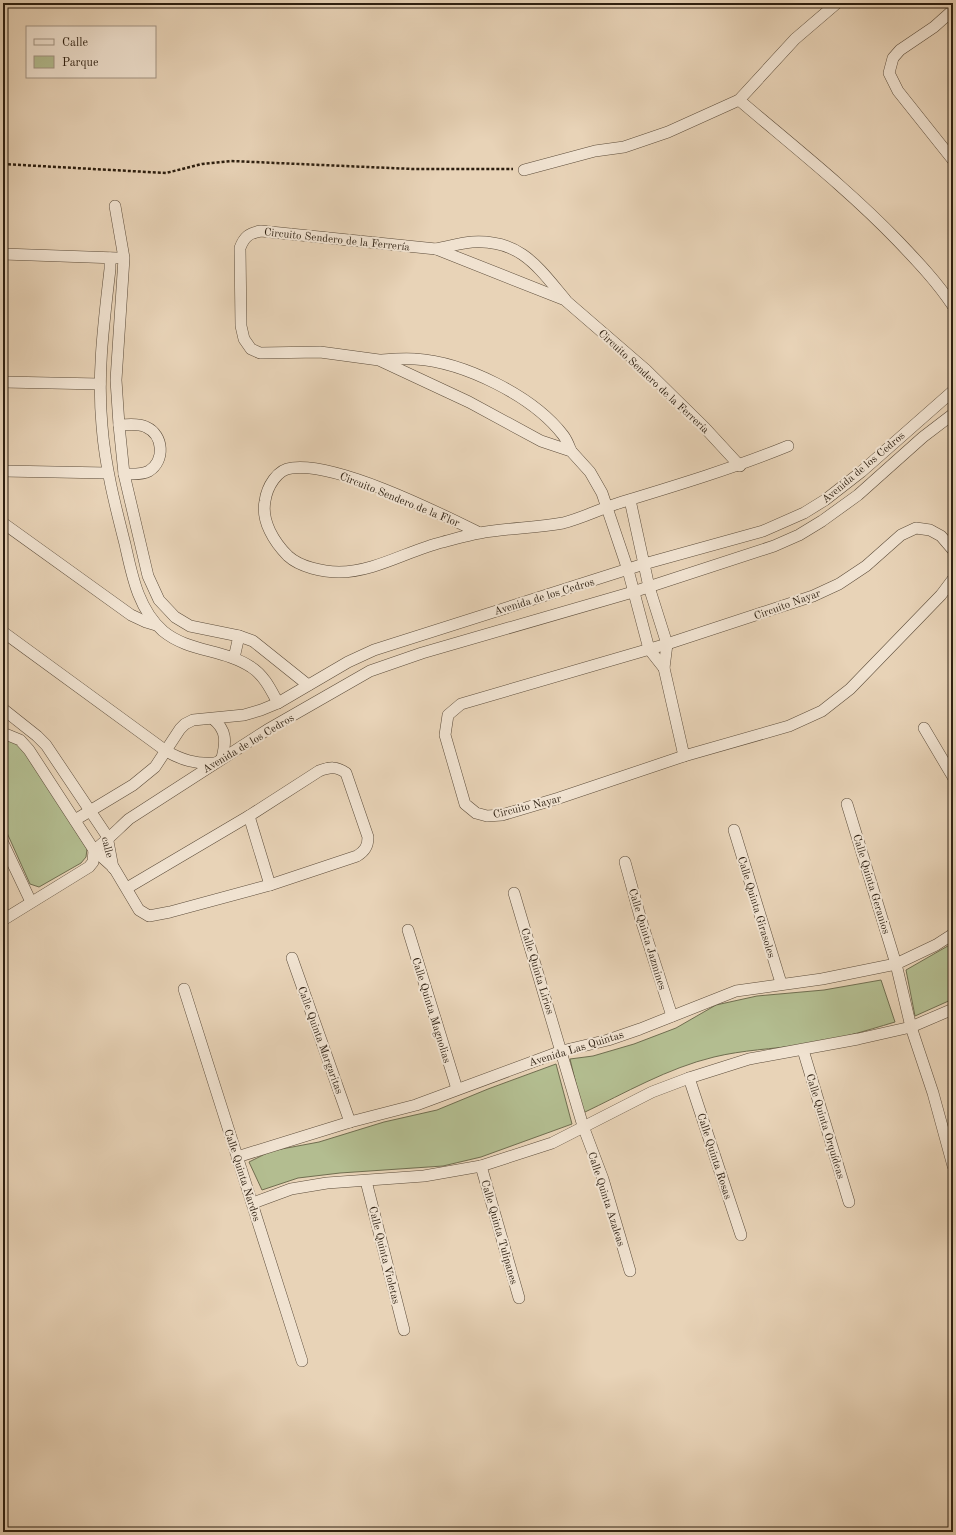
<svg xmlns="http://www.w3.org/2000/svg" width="956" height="1535" viewBox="0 0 956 1535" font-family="'Old Standard TT',serif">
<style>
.green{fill:#b3bd90;stroke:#706e50}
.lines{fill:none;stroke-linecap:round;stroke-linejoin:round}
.street-casing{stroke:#5c4c3a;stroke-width:12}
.path{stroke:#2d1f10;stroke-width:2.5;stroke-dasharray:3 2;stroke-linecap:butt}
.street{stroke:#f0e2d0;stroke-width:11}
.labels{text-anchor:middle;stroke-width:4;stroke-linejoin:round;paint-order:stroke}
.street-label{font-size:11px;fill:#2d1f10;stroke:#f0e2d0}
</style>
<rect width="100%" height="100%" fill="#e8d3b7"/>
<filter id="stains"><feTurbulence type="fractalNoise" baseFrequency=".005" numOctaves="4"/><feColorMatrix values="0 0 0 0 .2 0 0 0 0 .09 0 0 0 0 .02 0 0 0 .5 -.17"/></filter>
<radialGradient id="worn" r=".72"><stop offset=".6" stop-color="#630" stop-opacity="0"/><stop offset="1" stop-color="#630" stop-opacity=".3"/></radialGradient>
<g class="green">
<path d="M7 739 22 747 87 849 86 857 81 863 39 887 30 884 3 824V740Z"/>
<path d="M953 943V999L915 1016 906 970Z"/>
<path d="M881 980 895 1022C865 1031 833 1041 801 1045 772 1049 743 1050 714 1057 668 1068 625 1093 583 1113L570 1059 593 1056 634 1044 676 1028 716 1005 757 996 824 990Z"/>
<path d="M556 1064 572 1124 481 1157 443 1166 340 1173 298 1178 262 1190 249 1162 271 1151 319 1142 384 1122 437 1110 488 1089Z"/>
</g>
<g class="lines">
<defs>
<g id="street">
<path d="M953 10 934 27 900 50 893 58 889 73 898 91 953 160"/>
<path d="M739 100C793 146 849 190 898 241 918 262 937 282 953 306"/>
<path d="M524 170 595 151 624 147 668 132 739 100 795 39 837 3"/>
<path d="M115 206 124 258 116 380 119 425 124 474 148 576 159 600 175 617 190 626 239 636 253 641 308 685"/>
<path d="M436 249C448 247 460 243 472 242 520 239 538 267 565 299"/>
<path d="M3 254 117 258"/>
<path d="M110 258V269C104 322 97 373 102 426 105 466 115 505 125 544 132 575 138 609 163 631 188 652 224 649 251 667 264 675 271 690 278 703"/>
<path d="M382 360C393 359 404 358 415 359 464 362 533 396 563 435 567 440 569 446 571 451"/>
<path d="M3 382 100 384"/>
<path d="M119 425C128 425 138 423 146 427 164 435 165 461 149 471 142 475 132 474 124 474"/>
<path d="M3 471 107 473"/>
<path d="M630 500 649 587 667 644 664 668 684 756"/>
<path d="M3 523 131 615 146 622 156 625"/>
<path d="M480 533C437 512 337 462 292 468 277 469 267 487 265 501 261 521 274 542 288 556 300 567 323 572 339 572 375 572 409 550 443 542 455 539 467 535 480 533 507 528 535 528 563 523 583 518 602 508 622 502 678 485 734 468 788 446"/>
<path d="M953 550 941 536 930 530 916 528 901 535 866 566 839 584 813 596 667 644 461 704 448 715 445 735 465 804 476 813 487 816 502 815 559 798 684 756 789 726 822 711 850 689 941 595 953 579"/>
<path d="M3 632 166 751C182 760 195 764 214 763"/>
<path d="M234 658 239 636"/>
<path d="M664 668 649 649 628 570 602 493 590 472 571 451 541 441 469 402 379 360 320 352 260 353 251 349 244 339 241 326 240 248C244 237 249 233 261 231L436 249 565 300 646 370 705 428 740 466"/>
<path d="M3 709 37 736 46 745 107 836 113 868"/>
<path d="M213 719C227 730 226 742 222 758"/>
<path d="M924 728 953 777"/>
<path d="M3 733 20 740 29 750 94 850 114 868 139 910 149 916 170 912 270 885 357 856C365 851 368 846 368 837L346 773C336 766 330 767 319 771L249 816 127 888"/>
<path d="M847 804 896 964 911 1027 933 1093 953 1166"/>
<path d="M249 816 270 885"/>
<path d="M75 820 133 785 155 767 180 729 185 724 193 720 244 715 261 710 278 703 348 662 374 650 644 564 763 531 804 513 825 500 861 472 953 391"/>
<path d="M734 830 781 983"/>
<path d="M3 843 31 902"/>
<path d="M625 862 641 920 672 1016"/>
<path d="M514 893 583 1126 603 1179 630 1271"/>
<path d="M3 920 89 867 93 862 94 850C107 841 117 830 129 819L267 730 370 671 422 653 633 592 774 546 799 535 822 521 858 495 923 437 953 414"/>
<path d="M408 930 457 1089"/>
<path d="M292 958 350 1122"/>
<path d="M184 989 302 1361"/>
<path d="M803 1050 849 1202"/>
<path d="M689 1078 741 1235"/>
<path d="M237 1157 350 1122 416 1105 562 1051 608 1040 640 1029 736 991 822 979 896 964 936 945 953 934"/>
<path d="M481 1166 519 1298"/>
<path d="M366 1181 404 1330"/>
<path d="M253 1203 291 1189 327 1183 424 1176 481 1166 552 1143 652 1092 689 1078 749 1059 858 1039 911 1027 953 1009"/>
</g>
</defs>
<use href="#street" class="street-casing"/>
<path class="path" d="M3 164 166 173 202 164 231 161 413 169H513"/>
<use href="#street" class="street"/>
</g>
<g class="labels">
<g class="street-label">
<text transform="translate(337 239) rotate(6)" y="4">Circuito Sendero de la Ferrería</text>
<text transform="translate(654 381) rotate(43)" y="4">Circuito Sendero de la Ferrería</text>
<text transform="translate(863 467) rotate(-40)" y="4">Avenida de los Cedros</text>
<text transform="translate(400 499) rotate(22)" y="4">Circuito Sendero de la Flor</text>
<text transform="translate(544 596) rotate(-17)" y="4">Avenida de los Cedros</text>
<text transform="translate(787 604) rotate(-20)" y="4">Circuito Nayar</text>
<text transform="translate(248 743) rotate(-31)" y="4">Avenida de los Cedros</text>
<text transform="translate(527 806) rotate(-14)" y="4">Circuito Nayar</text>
<text transform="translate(108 847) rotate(75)" y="4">calle</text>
<text transform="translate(872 884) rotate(73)" y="4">Calle Quinta Geranios</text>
<text transform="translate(757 907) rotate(73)" y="4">Calle Quinta Girasoles</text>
<text transform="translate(648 939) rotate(73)" y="4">Calle Quinta Jazmines</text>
<text transform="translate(538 971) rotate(73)" y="4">Calle Quinta Lirios</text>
<text transform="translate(432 1010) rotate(73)" y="4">Calle Quinta Magnolias</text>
<text transform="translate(321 1040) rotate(70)" y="4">Calle Quinta Margaritas</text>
<text transform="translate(576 1048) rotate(-17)" y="4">Avenida Las Quintas</text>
<text transform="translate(826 1126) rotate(73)" y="4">Calle Quinta Orquídeas</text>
<text transform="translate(715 1156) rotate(72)" y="4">Calle Quinta Rosas</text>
<text transform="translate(243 1175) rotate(72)" y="4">Calle Quinta Nardos</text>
<text transform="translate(607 1199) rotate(72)" y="4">Calle Quinta Azaleas</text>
<text transform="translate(500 1232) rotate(74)" y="4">Calle Quinta Tulipanes</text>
<text transform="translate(385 1255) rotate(76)" y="4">Calle Quinta Violetas</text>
</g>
</g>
<rect width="956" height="1535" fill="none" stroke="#e8d3b7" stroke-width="16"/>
<rect x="4" y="4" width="948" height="1527" fill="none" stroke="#2d1f10" stroke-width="2"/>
<rect x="8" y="8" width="940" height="1519" fill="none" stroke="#2d1f10"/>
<rect x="26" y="26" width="130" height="52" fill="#f0e2d0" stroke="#a29483"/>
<rect x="34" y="39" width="20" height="6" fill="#f0e2d0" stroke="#a29483"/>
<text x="62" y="46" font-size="12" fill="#2d1f10">Calle</text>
<rect x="34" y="56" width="20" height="12" fill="#b3bd90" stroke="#a29483"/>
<text x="62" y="66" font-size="12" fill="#2d1f10">Parque</text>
<rect width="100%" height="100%" filter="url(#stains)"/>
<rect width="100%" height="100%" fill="url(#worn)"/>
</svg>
